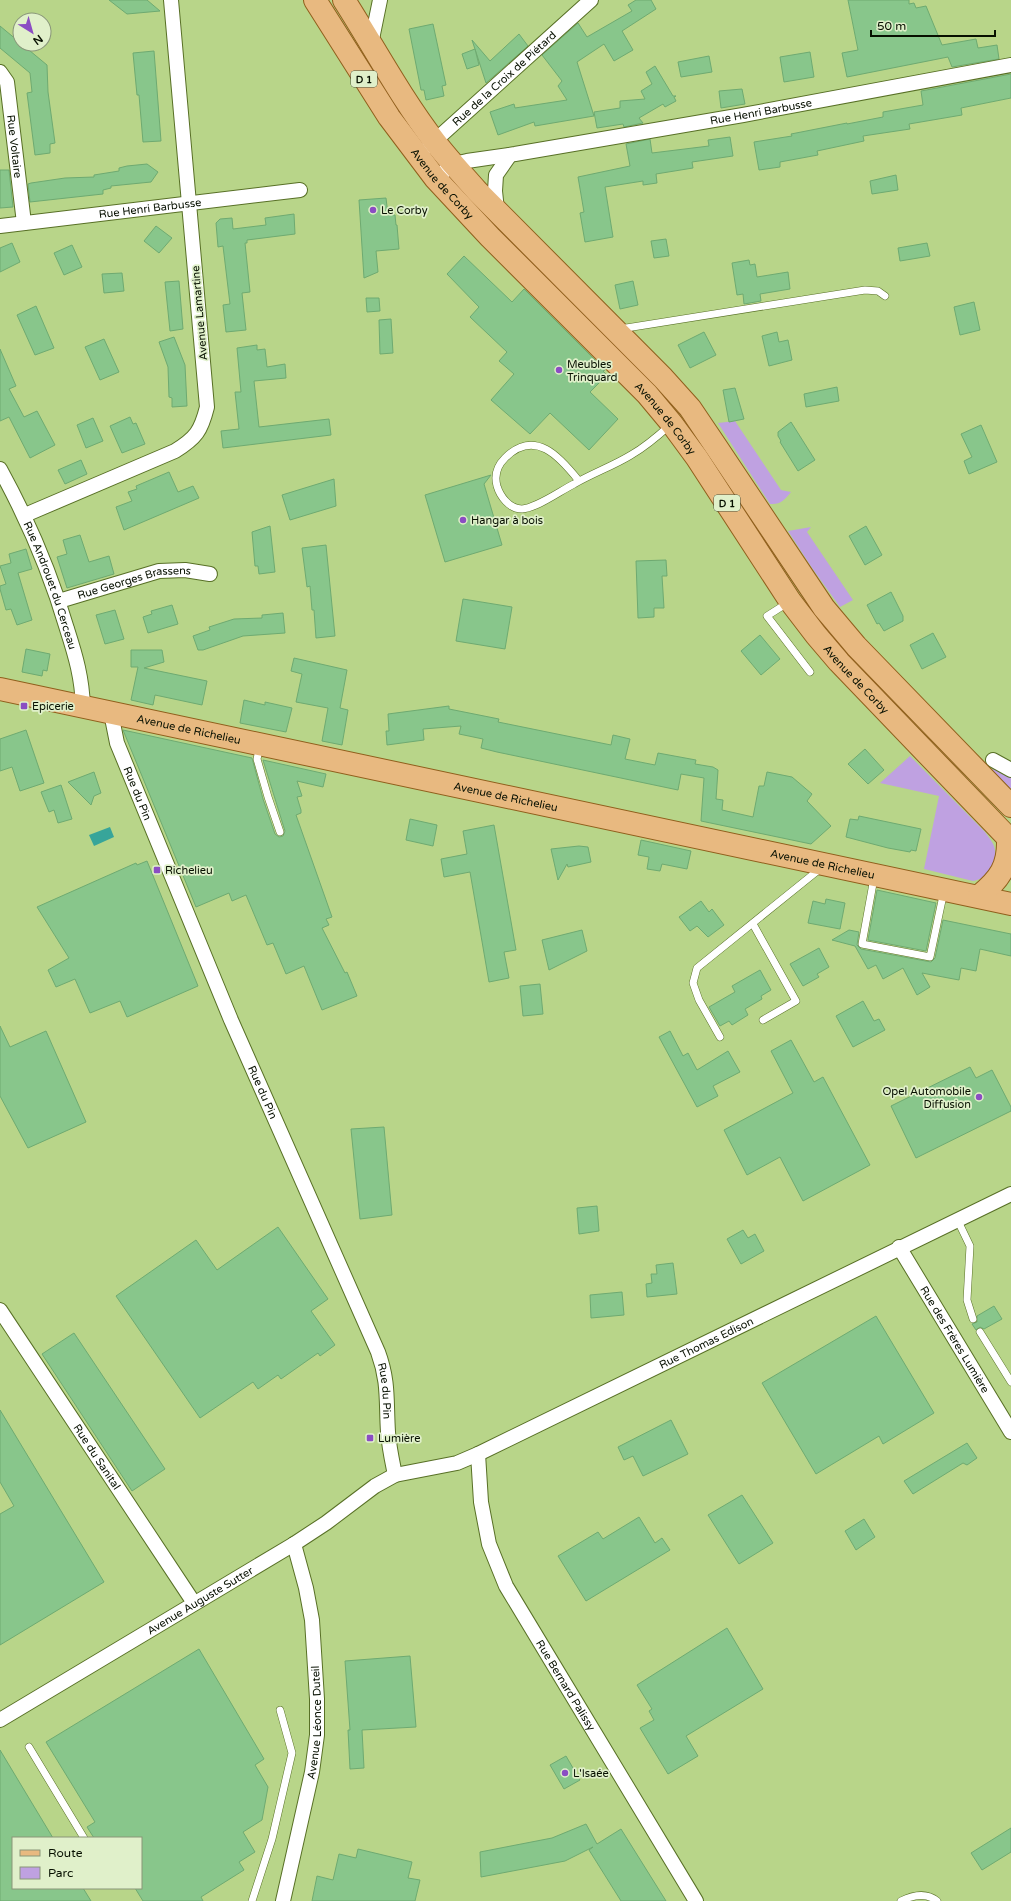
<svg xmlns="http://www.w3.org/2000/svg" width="1011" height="1901" viewBox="0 0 1011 1901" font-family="'Varela Round',sans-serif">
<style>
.green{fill:#bfa1e1}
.water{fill:#37a59a}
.building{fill:#88c68b;stroke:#6eaa71}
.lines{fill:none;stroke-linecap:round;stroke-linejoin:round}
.lane-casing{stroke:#587026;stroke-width:8}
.street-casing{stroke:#587026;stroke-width:16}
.primary-casing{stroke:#905f1c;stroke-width:24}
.lane{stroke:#fff;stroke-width:7}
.street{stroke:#fff;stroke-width:14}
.primary{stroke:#e8b980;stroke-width:22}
.poi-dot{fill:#8b4dc3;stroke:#e0f0ca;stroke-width:1.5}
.labels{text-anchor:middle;stroke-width:3.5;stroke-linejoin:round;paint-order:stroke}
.shield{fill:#e0f0ca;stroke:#48533d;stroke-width:1}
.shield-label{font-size:10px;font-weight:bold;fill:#071000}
.street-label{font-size:11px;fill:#071000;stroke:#e0f0ca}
.poi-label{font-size:11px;fill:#071000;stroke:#e0f0ca;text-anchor:start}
</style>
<rect width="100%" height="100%" fill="#b8d589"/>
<g class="green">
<path d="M735 421 781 490 791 492C785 499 781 505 770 504L718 423Z"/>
<path d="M811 527 807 532 853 600 840 607 812 568 788 531Z"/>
<path d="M910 756 985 832C989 838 995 844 995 851 997 866 987 879 973 881L924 869 939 796 880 783Z"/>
<path d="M994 768 1011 777V789L992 770Z"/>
</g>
<path class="water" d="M110 827 114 837 94 846 89 835Z"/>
<g class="building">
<path d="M109 0H147L160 11 127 14Z"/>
<path d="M636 0H651L656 9 622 31 633 50 614 61 604 44 577 62 594 116 535 126 534 122 498 135 490 112 514 104 515 108 567 100 558 86 562 81 542 55 578 23 587 37 632 11 628 5Z"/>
<path d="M848 0H909V4L914 3 916 8 926 6 942 45 976 39 978 48 997 45 999 59 952 67 948 57 847 77 842 53 858 50Z"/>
<path d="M433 24 446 85 442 86 444 96 426 100 424 90H421L409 29Z"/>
<path d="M0 26 47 65 48 92 55 143 50 144V153L35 155 27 93 32 92 30 73 0 48Z"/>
<path d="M519 34 528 46 486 83 472 40 490 61Z"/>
<path d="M475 49 479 65 467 69 462 54Z"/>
<path d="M154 51 161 141 143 142 139 95H137L133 53Z"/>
<path d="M810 52 814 77 784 82 780 57Z"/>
<path d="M709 56 712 72 681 77 678 62Z"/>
<path d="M655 66 673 96H676L674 97 676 101 665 107 663 104 639 118 643 123 624 127 623 124 597 128 594 112 620 108V101L645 99 641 91 652 84 646 72Z"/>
<path d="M1011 74V98L961 108 962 115 909 124 910 129 863 136 864 141 817 151 818 155 780 162V167L759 170 754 142 792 136 791 134 847 123V124L883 117V112L923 105 921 91Z"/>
<path d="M742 89 745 104 721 108 719 91Z"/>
<path d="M730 137 733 156 692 162 693 168 656 174 657 183 643 185V181L605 187 613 237 585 242 580 213 584 212 578 177 630 166 626 144 650 139 652 153 709 146 708 140Z"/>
<path d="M147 164 158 172 151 182 111 186V188L103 190V194L30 202 28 184 31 183 65 178 94 177V175L119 171V168L127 166Z"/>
<path d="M0 170H9L13 207 0 208Z"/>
<path d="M896 175 898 190 872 194 870 181Z"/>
<path d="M386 198 388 215H395L396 225H397L399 249 376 251 378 272 364 278 359 200Z"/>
<path d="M294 214 295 234 247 240V243H245L250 292 242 293 246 330 226 332 223 305 230 304 223 246 218 247 216 223 220 219 232 218 233 229 266 225 265 218Z"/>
<path d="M156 226 172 238 159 253 144 241Z"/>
<path d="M666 239 669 256 654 258 651 241Z"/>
<path d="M12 243 20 262 0 272V248Z"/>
<path d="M927 243 930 256 900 261 898 248Z"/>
<path d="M72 245 82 267 64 275 54 253Z"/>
<path d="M464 256 512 302 524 289 605 370 603 371 607 375 590 392 618 419 589 450 550 413 530 434 491 400 514 374 499 361 507 352 470 317 479 307 447 274Z"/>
<path d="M749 260 750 265 755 264 757 277 788 272 790 289 760 294 761 301 744 304 743 294 737 295 732 263Z"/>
<path d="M122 273 124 291 104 293 102 274Z"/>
<path d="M179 281 183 329 170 331 165 282Z"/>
<path d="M633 281 638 305 620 309 615 285Z"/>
<path d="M366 298H379L380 311 367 312Z"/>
<path d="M974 302 980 330 960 335 954 307Z"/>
<path d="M36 306 54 348 35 355 17 315Z"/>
<path d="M391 319 393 353 380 354 379 320Z"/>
<path d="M704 332 716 355 690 368 678 345Z"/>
<path d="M777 332 779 342 788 340 792 360 769 366 762 336Z"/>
<path d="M174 337 185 365 187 406 172 407V398L169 397 168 367 159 342Z"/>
<path d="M104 339 119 372 100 380 85 347Z"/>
<path d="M257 345V350L265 349 267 367 285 364 286 378 254 381 259 427 329 419 331 435 223 448 221 431 239 429 235 392H241L237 348Z"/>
<path d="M0 349 16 386 9 389 24 417 37 411 55 445 30 458 9 417 0 421Z"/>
<path d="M837 387 839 401 806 407 804 394Z"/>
<path d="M735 388 744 419 729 422 723 390Z"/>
<path d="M130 417 133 424 136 423 145 444 122 453 110 426Z"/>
<path d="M93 418 103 441 86 448 77 425Z"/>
<path d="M791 422 815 460 798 471 780 442 781 441 778 436V432Z"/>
<path d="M981 425 997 462 969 474 964 461 972 457 961 434Z"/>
<path d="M81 460 87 474 65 484 58 470Z"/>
<path d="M169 472 178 492 193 486 199 498 124 530 116 507 132 501 128 492 137 489 136 486Z"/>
<path d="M491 475 484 484 502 545 445 562 425 495Z"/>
<path d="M334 479 336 506 290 520 282 495Z"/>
<path d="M270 526 275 572 259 574 258 566H255L252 532Z"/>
<path d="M866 526 882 555 865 565 849 536Z"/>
<path d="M80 535 89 562 109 556 114 574 67 588 57 557 67 554 63 540Z"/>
<path d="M326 545 335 636 316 638 314 610H312L310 586 307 587 302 548Z"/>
<path d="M26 549 32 569 18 573 32 620 17 625 11 609 6 610 0 589V586L6 584 0 566 11 563 9 554Z"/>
<path d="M666 560 667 576H662L664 608H654V617L638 618 636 561Z"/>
<path d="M891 592 903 616V621L884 631 879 623 877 624 867 605Z"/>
<path d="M463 599 512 607 505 649 456 641Z"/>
<path d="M172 605 178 624 148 633 143 617 152 614 151 611Z"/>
<path d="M115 610 124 639 105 644 96 615Z"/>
<path d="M283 613 285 633 243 636 203 650H198L193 636 210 630 209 627 234 619 262 618V615Z"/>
<path d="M933 633 946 657 922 669 910 645Z"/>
<path d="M760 635 780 659 761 675 741 651Z"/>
<path d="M26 649 50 654 47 671 43 670 42 676 22 672Z"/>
<path d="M131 650H162L164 662 144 668 207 681 202 705 155 695 153 705 131 700 138 667H131Z"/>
<path d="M294 658 347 670 340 708 348 710 342 745 322 741 328 708 296 702 302 674 291 671Z"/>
<path d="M244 700 265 705V702L292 708 286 732 240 723Z"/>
<path d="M449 706V709L499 719 498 722 611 745 613 735 630 739 625 759 655 765 658 753 696 760 695 764 713 767 718 770 716 799 723 800 722 810 753 817 759 786H764L767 772 792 777 812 794 807 801 831 826 811 844 701 821 704 778 681 774 678 790 497 752 481 748 483 739 459 734 461 726 423 729 424 740 387 745 386 731H389L388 714Z"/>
<path d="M26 730 44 783 20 791 12 767 0 771V739Z"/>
<path d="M123 730 252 758 263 799 275 834 279 837 283 836 285 831 263 760 326 774 323 787 297 781 302 796 297 797 301 810V813L296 815 332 917 326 919 329 925 322 928 345 973 347 972 357 996 322 1010 304 966 286 974 273 943 267 945 246 895 232 901 229 893 196 907Z"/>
<path d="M865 749 884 770 868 784 848 764Z"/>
<path d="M94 772 101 793 94 796 91 805 68 782Z"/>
<path d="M61 785 72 819 58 823 54 810 49 812 41 792Z"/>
<path d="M859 816 921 829 916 851 911 850 910 852 888 848 846 837 850 819 858 820Z"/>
<path d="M410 819 437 825 433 846 406 840Z"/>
<path d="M494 825 516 950 504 952 509 978 489 982 470 872 444 877 441 859 467 854 463 831Z"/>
<path d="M641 840 691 851 687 869 662 864 660 871 647 869 649 857 638 855Z"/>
<path d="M579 846 588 847 591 862 568 867 567 864 558 880 551 849Z"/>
<path d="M147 861 198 986 127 1017 120 1001 90 1013 75 979 56 987 48 970 69 958 37 907 136 863 137 865Z"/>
<path d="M877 890 936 903 926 951 868 940Z"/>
<path d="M826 899 845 903 840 929 808 923 813 901 825 904Z"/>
<path d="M701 901 709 912 712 909 724 925 708 937 697 926 690 931 679 917Z"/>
<path d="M943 920 1011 934V956L980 949 976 971 961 968 959 980 922 973 930 987 917 995 903 968 883 979 876 965 868 969 855 946 832 940 849 930 859 932 857 945 861 949 931 962 935 958Z"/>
<path d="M582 930 587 951 549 970 542 940Z"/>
<path d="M819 948 829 967 817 974 819 977 803 986 790 964Z"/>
<path d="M760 970 771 990 761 996 762 999 745 1009 748 1015 732 1025 729 1021 720 1026 709 1007 735 992 732 986Z"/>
<path d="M540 984 543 1014 523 1016 520 986Z"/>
<path d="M863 1001 874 1021 879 1019 885 1030 853 1047 836 1016Z"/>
<path d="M0 1026 10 1047 46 1031 86 1122 28 1148 0 1096Z"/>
<path d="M670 1031 683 1056 688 1053 697 1070 728 1051 740 1072 713 1086 718 1096 697 1107 659 1037Z"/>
<path d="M791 1040 814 1082 823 1077 870 1165 803 1201 780 1157 747 1175 724 1130 793 1093 771 1051Z"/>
<path d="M970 1067 976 1078 992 1070 1011 1107V1111L916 1158 891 1106Z"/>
<path d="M384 1127 392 1215 360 1219 351 1129Z"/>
<path d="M597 1206 599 1231 579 1234 577 1208Z"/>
<path d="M278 1227 328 1299 311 1311 335 1345 320 1356 318 1353 281 1379 278 1375 258 1389 253 1382 200 1418 116 1296 196 1240 217 1270Z"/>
<path d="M743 1230 748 1238 755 1234 764 1251 741 1264 727 1239Z"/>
<path d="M673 1263 677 1294 647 1297 646 1284 652 1283 651 1274H657L656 1265Z"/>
<path d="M622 1292 624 1315 591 1318 590 1295Z"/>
<path d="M994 1306 1002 1319 984 1329 980 1327 976 1330 972 1324 977 1322V1316Z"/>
<path d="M876 1316 934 1413 883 1444 879 1436 816 1474 762 1383Z"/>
<path d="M74 1333 165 1469 132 1491 42 1354Z"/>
<path d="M0 1410 104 1582 0 1645V1514L14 1506 0 1482Z"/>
<path d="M671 1420 688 1454 643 1476 633 1456 624 1460 618 1447Z"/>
<path d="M967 1443 977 1458 967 1465 963 1463 913 1494 904 1481Z"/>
<path d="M742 1495 773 1543 739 1564 708 1515Z"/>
<path d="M639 1517 655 1543 662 1538 670 1550 586 1601 558 1556 598 1532 603 1539Z"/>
<path d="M864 1519 875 1537 856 1550 845 1531Z"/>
<path d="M727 1628 763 1689 686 1736 698 1756 668 1774 640 1728 654 1720 649 1711 652 1709 637 1685Z"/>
<path d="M199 1649 264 1759 255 1765 268 1787 262 1820 243 1832 255 1852 239 1862 244 1870 201 1897 203 1901H143L135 1888H141V1838H94L87 1827 95 1822 46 1742Z"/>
<path d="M410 1656 416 1727 362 1730 364 1768 350 1769 348 1730H350L345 1661Z"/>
<path d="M0 1750 53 1838H13V1888H83L91 1901H0Z"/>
<path d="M566 1756 580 1780 564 1789 550 1765Z"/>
<path d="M586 1824 597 1844 621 1829 666 1901H621L589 1850 593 1847 565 1861 481 1877 480 1852 552 1838Z"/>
<path d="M1011 1828V1852L982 1870 971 1853Z"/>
<path d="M358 1849 412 1862 408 1878 420 1880 415 1901H312L317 1876 333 1880 339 1854 356 1858Z"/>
</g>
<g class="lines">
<defs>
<g id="lane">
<path d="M620 329 865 290 878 291 885 296"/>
<path d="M579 481C560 457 535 428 505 458 497 466 494 475 497 486 500 496 509 509 522 509 537 508 560 491 574 484 593 473 613 466 631 455 645 447 658 436 670 425"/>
<path d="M789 602 767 616 810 672"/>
<path d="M260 746 257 759 268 797 280 832"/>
<path d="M874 878 862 944 930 957 944 891"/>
<path d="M753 924 796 1001 763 1020"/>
<path d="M720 1037 699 1000 693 983 697 968 821 868"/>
<path d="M957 1219 970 1246 967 1300 973 1319"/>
<path d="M980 1332 1011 1382"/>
<path d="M29 1747 84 1838"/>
<path d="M252 1901 272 1839 292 1753 280 1710"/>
<path d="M901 1901C913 1895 926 1892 937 1901"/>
</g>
<g id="street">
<path d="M371 44 380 0"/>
<path id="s1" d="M0 72 7 82 24 223"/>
<path id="s2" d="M429 146 591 0"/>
<path id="s3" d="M435 178 454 164 467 161 515 154 743 115 1011 65"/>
<path d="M497 210 495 191 496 175 510 155"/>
<path id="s4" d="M0 226 300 190"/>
<path id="s5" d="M0 469C29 522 50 571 67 629 76 657 82 678 83 707"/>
<path d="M25 515 175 451C196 438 201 431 207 407L171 0"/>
<path id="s6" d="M59 601 159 571 185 570 210 574"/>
<path id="s7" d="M111 713 117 743 231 1020 378 1352C389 1382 386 1401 388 1432 389 1447 392 1460 395 1475"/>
<path d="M993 760 1011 770"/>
<path id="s8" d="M899 1247 1011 1432"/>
<path id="s9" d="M0 1310 194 1603"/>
<path id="s10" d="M478 1454 481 1502 489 1544 506 1586 696 1901"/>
<path id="s11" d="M0 1720 294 1544 326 1523 375 1486 395 1475 457 1463 478 1454 1011 1194"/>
<path id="s12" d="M283 1901 312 1772 317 1735V1699L312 1620 306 1588 294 1544"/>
</g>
<g id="primary">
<path id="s13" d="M315 0 389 117 435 178 490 237 647 394 672 424 697 458 790 601 816 635 839 662 1011 841"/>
<path d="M344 0C374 47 401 98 435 142 448 159 463 175 477 191L663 378 690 408 717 448 824 608 856 646 1011 806"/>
<path id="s14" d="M0 689 1011 904"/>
<path d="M979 896C1000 879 1009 866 1008 838"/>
</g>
</defs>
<use href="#lane" class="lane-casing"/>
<use href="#street" class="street-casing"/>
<use href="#primary" class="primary-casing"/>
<use href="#lane" class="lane"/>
<use href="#street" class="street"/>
<use href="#primary" class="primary"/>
</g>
<g class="poi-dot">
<circle cx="373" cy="210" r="4"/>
<circle cx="559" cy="370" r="4"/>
<circle cx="463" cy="520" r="4"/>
<rect x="20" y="702" width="8" height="8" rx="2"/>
<rect x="153" y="866" width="8" height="8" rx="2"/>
<circle cx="979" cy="1097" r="4"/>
<rect x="366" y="1434" width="8" height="8" rx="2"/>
<circle cx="565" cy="1773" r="4"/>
</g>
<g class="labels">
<g class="shield">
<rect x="351" y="71" width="26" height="16" rx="3"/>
<rect x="714" y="495" width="26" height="16" rx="3"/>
</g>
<g class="shield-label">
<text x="364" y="83">D 1</text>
<text x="727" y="507">D 1</text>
</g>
<g class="street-label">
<text dy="4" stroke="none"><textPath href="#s2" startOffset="101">Rue de la Croix de Piétard</textPath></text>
<text dy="4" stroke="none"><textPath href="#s3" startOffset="335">Rue Henri Barbusse</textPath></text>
<text dy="4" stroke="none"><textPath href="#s1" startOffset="77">Rue Voltaire</textPath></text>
<text dy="4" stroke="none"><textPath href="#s13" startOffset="224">Avenue de Corby</textPath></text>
<text dy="4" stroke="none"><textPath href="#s4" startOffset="151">Rue Henri Barbusse</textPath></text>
<text transform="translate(199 313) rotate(-95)" y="4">Avenue Lamartine</text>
<text dy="4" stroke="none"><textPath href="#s13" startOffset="548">Avenue de Corby</textPath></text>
<text dy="4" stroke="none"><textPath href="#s5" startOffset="127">Rue Androuet du Cerceau</textPath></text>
<text dy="4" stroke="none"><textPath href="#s6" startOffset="78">Rue Georges Brassens</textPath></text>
<text dy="4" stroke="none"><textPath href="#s13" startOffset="872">Avenue de Corby</textPath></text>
<text dy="4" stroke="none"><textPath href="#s14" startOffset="193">Avenue de Richelieu</textPath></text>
<text dy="4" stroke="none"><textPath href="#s7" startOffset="85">Rue du Pin</textPath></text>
<text dy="4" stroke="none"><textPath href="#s14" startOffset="517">Avenue de Richelieu</textPath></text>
<text dy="4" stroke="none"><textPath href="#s14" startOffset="841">Avenue de Richelieu</textPath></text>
<text dy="4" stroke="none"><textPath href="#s7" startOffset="409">Rue du Pin</textPath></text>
<text dy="4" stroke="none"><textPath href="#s8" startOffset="108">Rue des Frères Lumière</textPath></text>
<text dy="4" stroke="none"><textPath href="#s11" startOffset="805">Rue Thomas Edison</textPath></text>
<text dy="4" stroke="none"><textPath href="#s7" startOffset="733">Rue du Pin</textPath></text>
<text dy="4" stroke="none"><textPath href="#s9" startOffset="176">Rue du Sanital</textPath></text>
<text dy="4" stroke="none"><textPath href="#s11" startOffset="233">Avenue Auguste Sutter</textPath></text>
<text dy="4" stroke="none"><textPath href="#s10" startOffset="252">Rue Bernard Palissy</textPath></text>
<text dy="4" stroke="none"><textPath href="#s12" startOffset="182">Avenue Léonce Duteil</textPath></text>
</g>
<g class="poi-label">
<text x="381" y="214">Le Corby</text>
<text x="567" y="368">Meubles<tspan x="567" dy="13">Trinquard</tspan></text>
<text x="471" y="524">Hangar à bois</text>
<text x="32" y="710">Epicerie</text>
<text x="165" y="874">Richelieu</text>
<text x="971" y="1095" text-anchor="end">Opel Automobile<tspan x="971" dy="13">Diffusion</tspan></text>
<text x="378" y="1442">Lumière</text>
<text x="573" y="1777">L'Isaée</text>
</g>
</g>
<rect x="12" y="1837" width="130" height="52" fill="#e0f0ca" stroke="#899679"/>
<rect x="20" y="1850" width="20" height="6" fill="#e8b980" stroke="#899679"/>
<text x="48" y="1857" font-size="12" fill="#071000">Route</text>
<rect x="20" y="1867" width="20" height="12" fill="#bfa1e1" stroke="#899679"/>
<text x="48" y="1877" font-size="12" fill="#071000">Parc</text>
<g transform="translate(32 32) rotate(143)"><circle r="19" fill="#e0f0ca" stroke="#899679"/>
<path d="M0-3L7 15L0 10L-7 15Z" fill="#8b4dc3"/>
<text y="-6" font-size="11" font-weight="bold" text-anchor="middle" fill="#071000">N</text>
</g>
<path d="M871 30v6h124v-6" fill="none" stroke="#071000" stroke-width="2"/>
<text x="877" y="30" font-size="12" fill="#071000" stroke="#e0f0ca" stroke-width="3" paint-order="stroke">50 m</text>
</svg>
